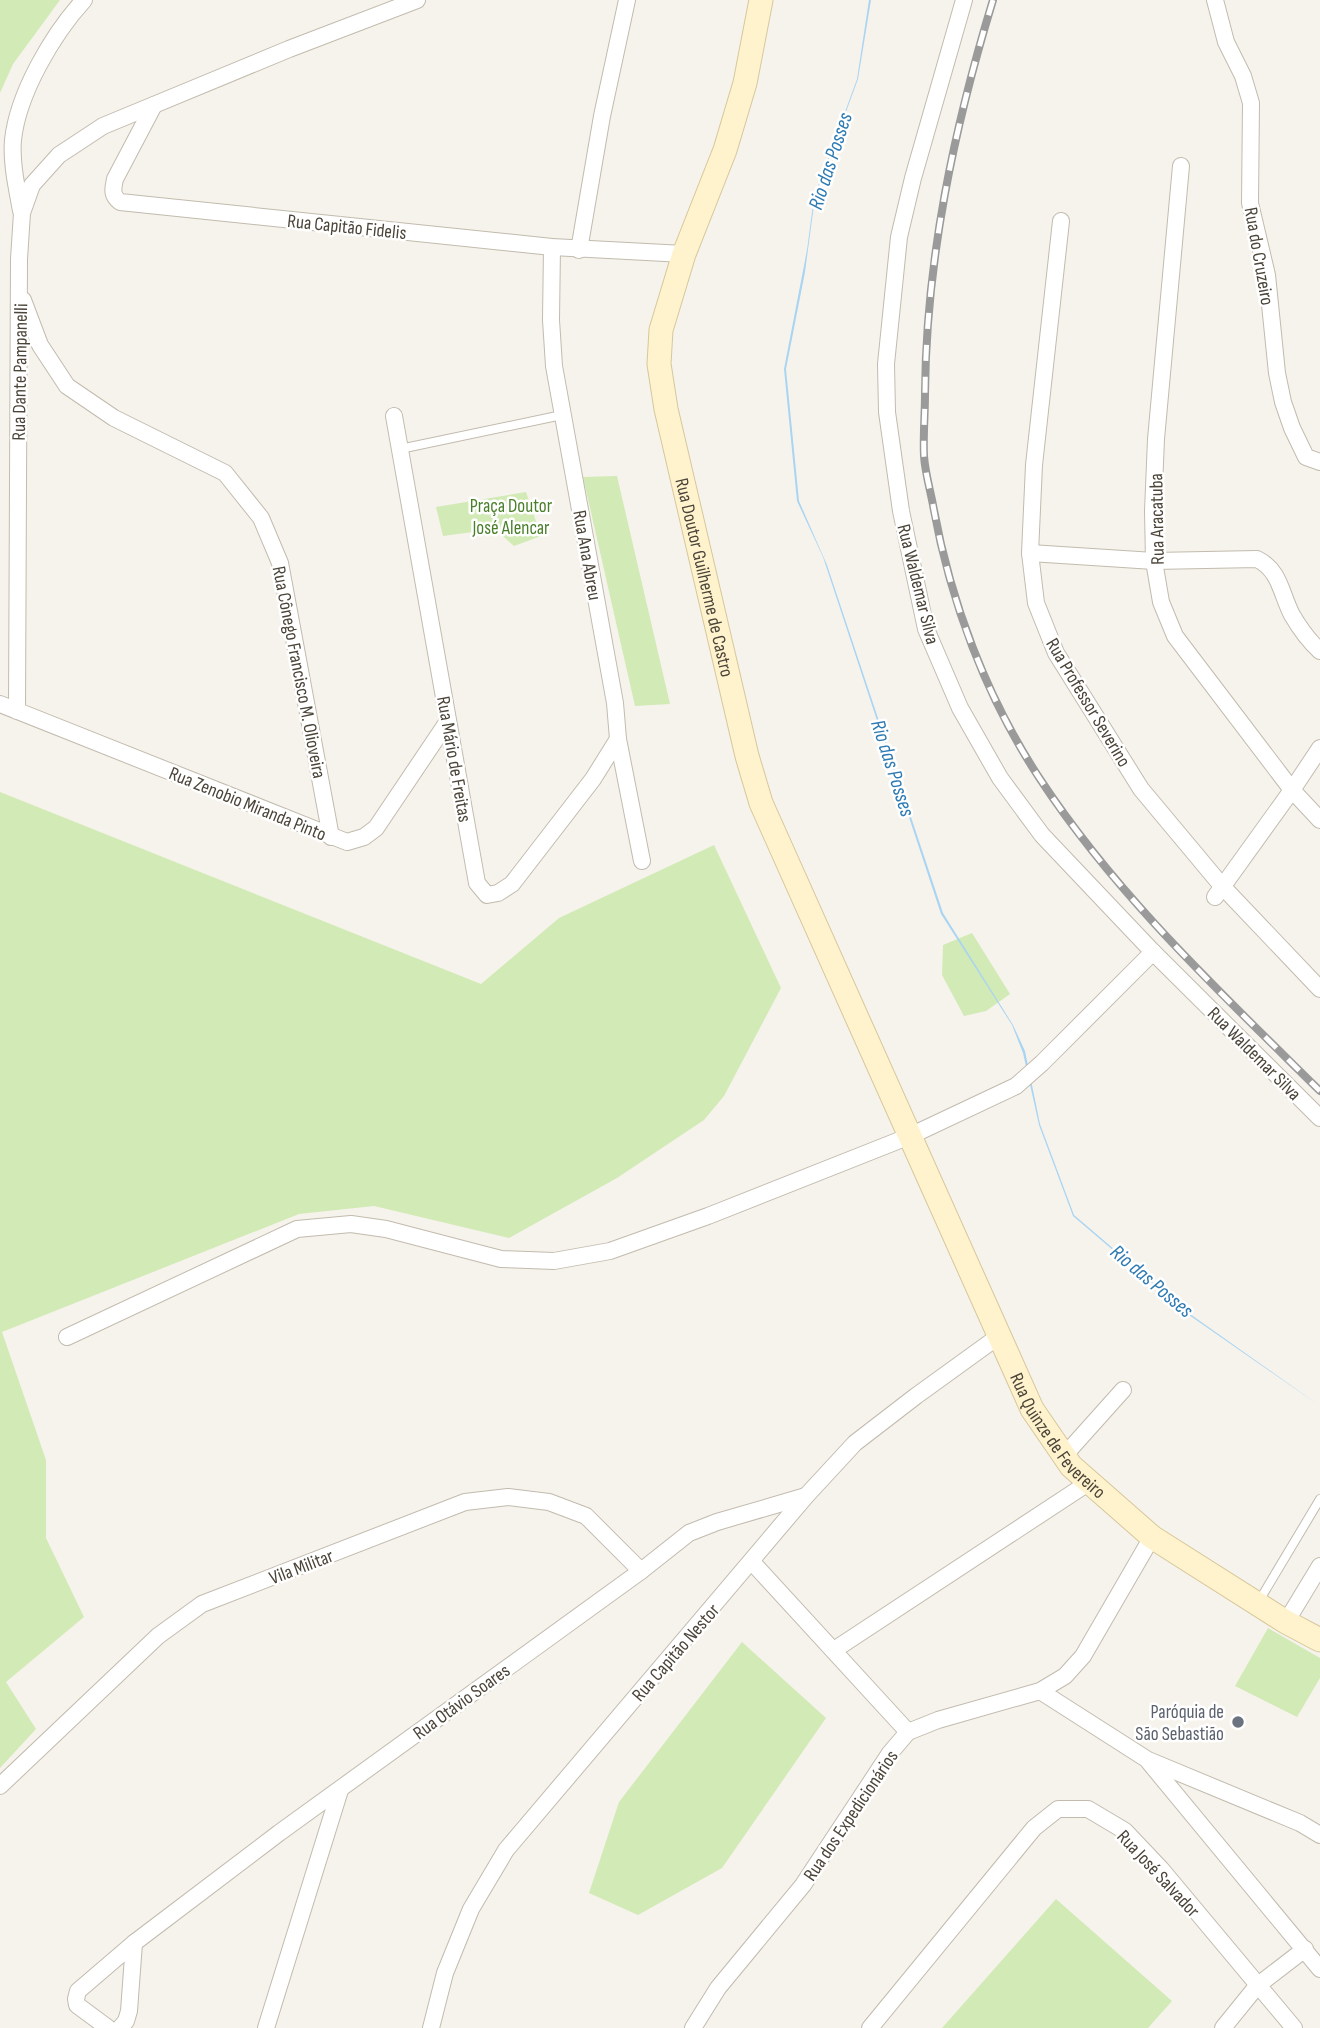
<svg xmlns="http://www.w3.org/2000/svg" width="1320" height="2028" viewBox="0 0 1320 2028" font-family="'Sofia Sans Condensed',sans-serif">
<style>
.green{fill:#d2eab5}
.water{fill:#a9d4f2}
.lines{fill:none;stroke-linecap:round;stroke-linejoin:round}
.lane-casing{stroke:#c2bbae;stroke-width:10}
.street-casing{stroke:#c2bbae;stroke-width:18}
.secondary-casing{stroke:#d6c79b;stroke-width:25}
.lane{stroke:#fff;stroke-width:8}
.street{stroke:#fff;stroke-width:16}
.secondary{stroke:#fff3cd;stroke-width:23}
.rail-casing{stroke:#9a9a9a;stroke-width:8}
.rail{stroke:#fff;stroke-width:5;stroke-dasharray:16;stroke-linecap:butt}
.worship-dot{fill:#6b7280;stroke:#fff;stroke-width:2.5}
.labels{text-anchor:middle;stroke-width:5;stroke-linejoin:round;paint-order:stroke}
.street-label{font-size:19px;fill:#4b4439;stroke:#fff}
.park-label{font-size:19px;fill:#4a7f2a;stroke:#fff}
.worship-label{font-size:19px;fill:#5b616d;stroke:#fff;text-anchor:end}
.water-label{font-size:21px;font-style:italic;fill:#2e7ab2;stroke:#fff}
</style>
<rect width="100%" height="100%" fill="#f6f3ec"/>
<g class="green">
<path d="M0 0H60L13 64 0 93Z"/>
<path d="M617 476 670 704 635 706 583 477Z"/>
<path d="M526 492 541 536 514 546 495 529 443 536 436 507Z"/>
<path d="M0 792 481 984 559 918 714 845 781 988 724 1096 704 1120 617 1178 509 1238 374 1206 299 1214 2 1332 46 1460V1538L84 1617 6 1682 36 1729 0 1768Z"/>
<path d="M972 933 1010 994 986 1011 964 1016 942 975 943 945Z"/>
<path d="M1268 1628 1320 1658V1678L1297 1717 1235 1686Z"/>
<path d="M742 1642 826 1718 722 1868 638 1915 589 1893 619 1802Z"/>
<path d="M1056 1899 1172 2001 1148 2028H942Z"/>
</g>
<path class="water" d="M869 0H871L858 79 815 197 805 272 786 369 799 501 827 565 943 913 1013 1025 1025 1051 1040 1124 1074 1215 1190 1314 1320 1406 1189 1315 1073 1216 1039 1125 1023 1053 1012 1025 941 914 823 557 797 501 784 369 807 250 814 197 857 79Z"/>
<g class="lines">
<defs>
<g id="lane">
<path d="M400 449 562 415"/>
<path d="M1259 1601 1320 1499"/>
</g>
<g id="street">
<path d="M964 0 913 178 899 237 886 364 887 412 901 511 926 629 960 708 1000 778 1042 835 1153 952 1320 1118"/>
<path d="M1215 0 1226 42 1243 76 1251 103 1250 203 1267 275 1277 373 1283 402 1292 428 1306 457 1320 462"/>
<path d="M154 105 115 179C113 189 111 195 120 202L552 247 684 254"/>
<path d="M1181 166 1156 439 1153 511 1154 561 1161 602 1175 636 1292 790 1320 820"/>
<path d="M21 211C17 188 11 163 13 140 18 93 53 34 84 0"/>
<path d="M1061 221 1034 465 1030 553 1036 603 1056 653 1141 789 1222 886 1320 989"/>
<path d="M552 247 551 320 554 366 615 703 618 739 642 861"/>
<path d="M579 250 602 116 627 0"/>
<path d="M23 300 40 345 67 386 114 418 225 473 261 518 280 563 331 837"/>
<path d="M394 416 477 883 487 895 498 893 512 884 593 779 618 739"/>
<path d="M1030 553 1154 561 1257 559C1280 570 1281 594 1292 615 1299 627 1310 642 1320 651"/>
<path d="M0 704 347 842 364 837 376 828 448 721"/>
<path d="M17 711 19 259 22 213 32 185 59 155 103 126 289 49 417 0"/>
<path d="M1215 897 1292 790 1320 748"/>
<path d="M67 1337 297 1229 351 1224 386 1229 501 1259 554 1261 610 1251 708 1216 910 1136 1016 1086 1042 1063 1153 952"/>
<path d="M1063 1457 1123 1390"/>
<path d="M752 1562 908 1732"/>
<path d="M1286 1622 1320 1566"/>
<path d="M834 1650 1088 1483"/>
<path d="M1040 1691 1148 1760 1300 1823 1320 1835"/>
<path d="M1149 1762 1320 1969"/>
<path d="M0 1786 158 1636 202 1604 465 1502 508 1497 549 1502 586 1516 641 1571"/>
<path d="M108 2028 77 2005 76 1999 78 1991 134 1943 279 1833 641 1571 689 1533 717 1522 806 1496"/>
<path d="M120 2028 126 2021 129 2011 134 1943"/>
<path d="M266 2028 340 1790"/>
<path d="M431 2028 445 1973 471 1909 506 1850 806 1496 855 1443 916 1396 999 1336"/>
<path d="M693 2028 718 1988 803 1885 890 1753 908 1732 938 1720 1040 1691 1065 1676 1083 1656 1152 1537"/>
<path d="M870 2028 1034 1828 1058 1809H1088L1125 1831 1161 1869 1294 2028"/>
<path d="M1223 2028 1257 1986 1305 1949"/>
</g>
<g id="secondary">
<path id="s1" d="M761 0 745 83 725 150 684 254 661 330 659 364 666 409 747 756 761 803 1032 1409 1071 1466 1152 1537 1286 1622 1320 1640"/>
</g>
</defs>
<use href="#lane" class="lane-casing"/>
<use href="#street" class="street-casing"/>
<use href="#secondary" class="secondary-casing"/>
<use href="#lane" class="lane"/>
<use href="#street" class="street"/>
<use href="#secondary" class="secondary"/>
<defs>
<path id="rail" d="M993 0C954 128 926 260 925 394 925 415 923 436 924 456 925 472 930 489 933 505 950 601 986 697 1040 779 1117 896 1221 993 1320 1091"/>
</defs>
<use href="#rail" class="rail-casing"/>
<use href="#rail" class="rail"/>
</g>
<circle class="worship-dot" cx="1238" cy="1722" r="7"/>
<g class="labels">
<g class="street-label">
<text transform="translate(347 226) rotate(6)" y="7">Rua Capitão Fidelis</text>
<text transform="translate(1260 256) rotate(80)" y="7">Rua do Cruzeiro</text>
<text transform="translate(19 372) rotate(-89)" y="7">Rua Dante Pampanelli</text>
<text transform="translate(1156 519) rotate(-91)" y="7">Rua Aracatuba</text>
<text transform="translate(588 555) rotate(80)" y="7">Rua Ana Abreu</text>
<text dy="7" stroke="none"><textPath href="#s1" startOffset="598">Rua Doutor Guilherme de Castro</textPath></text>
<text transform="translate(919 584) rotate(76)" y="7">Rua Waldemar Silva</text>
<text transform="translate(300 672) rotate(79)" y="7">Rua Cônego Francisco M. Olioveira</text>
<text transform="translate(1089 702) rotate(59)" y="7">Rua Professor Severino</text>
<text transform="translate(455 759) rotate(80)" y="7">Rua Mário de Freitas</text>
<text transform="translate(248 803) rotate(22)" y="7">Rua Zenobio Miranda Pinto</text>
<text transform="translate(1255 1053) rotate(45)" y="7">Rua Waldemar Silva</text>
<text dy="7" stroke="none"><textPath href="#s1" startOffset="1531">Rua Quinze de Fevereiro</textPath></text>
<text transform="translate(301 1566) rotate(-21)" y="7">Vila Militar</text>
<text transform="translate(675 1652) rotate(-49)" y="7">Rua Capitão Nestor</text>
<text transform="translate(461 1701) rotate(-36)" y="7">Rua Otávio Soares</text>
<text transform="translate(850 1815) rotate(-56)" y="7">Rua dos Expedicionários</text>
<text transform="translate(1159 1873) rotate(47)" y="7">Rua José Salvador</text>
</g>
<g class="park-label">
<text x="511" y="512">Praça Doutor<tspan x="511" dy="22">José Alencar</tspan></text>
</g>
<g class="worship-label">
<text x="1224" y="1718">Paróquia de<tspan x="1224" dy="22">São Sebastião</tspan></text>
</g>
<g class="water-label">
<text transform="translate(830 161) rotate(-72)" y="7">Rio das Posses</text>
<text transform="translate(893 768) rotate(72)" y="7">Rio das Posses</text>
<text transform="translate(1152 1281) rotate(40)" y="7">Rio das Posses</text>
</g>
</g>
</svg>
